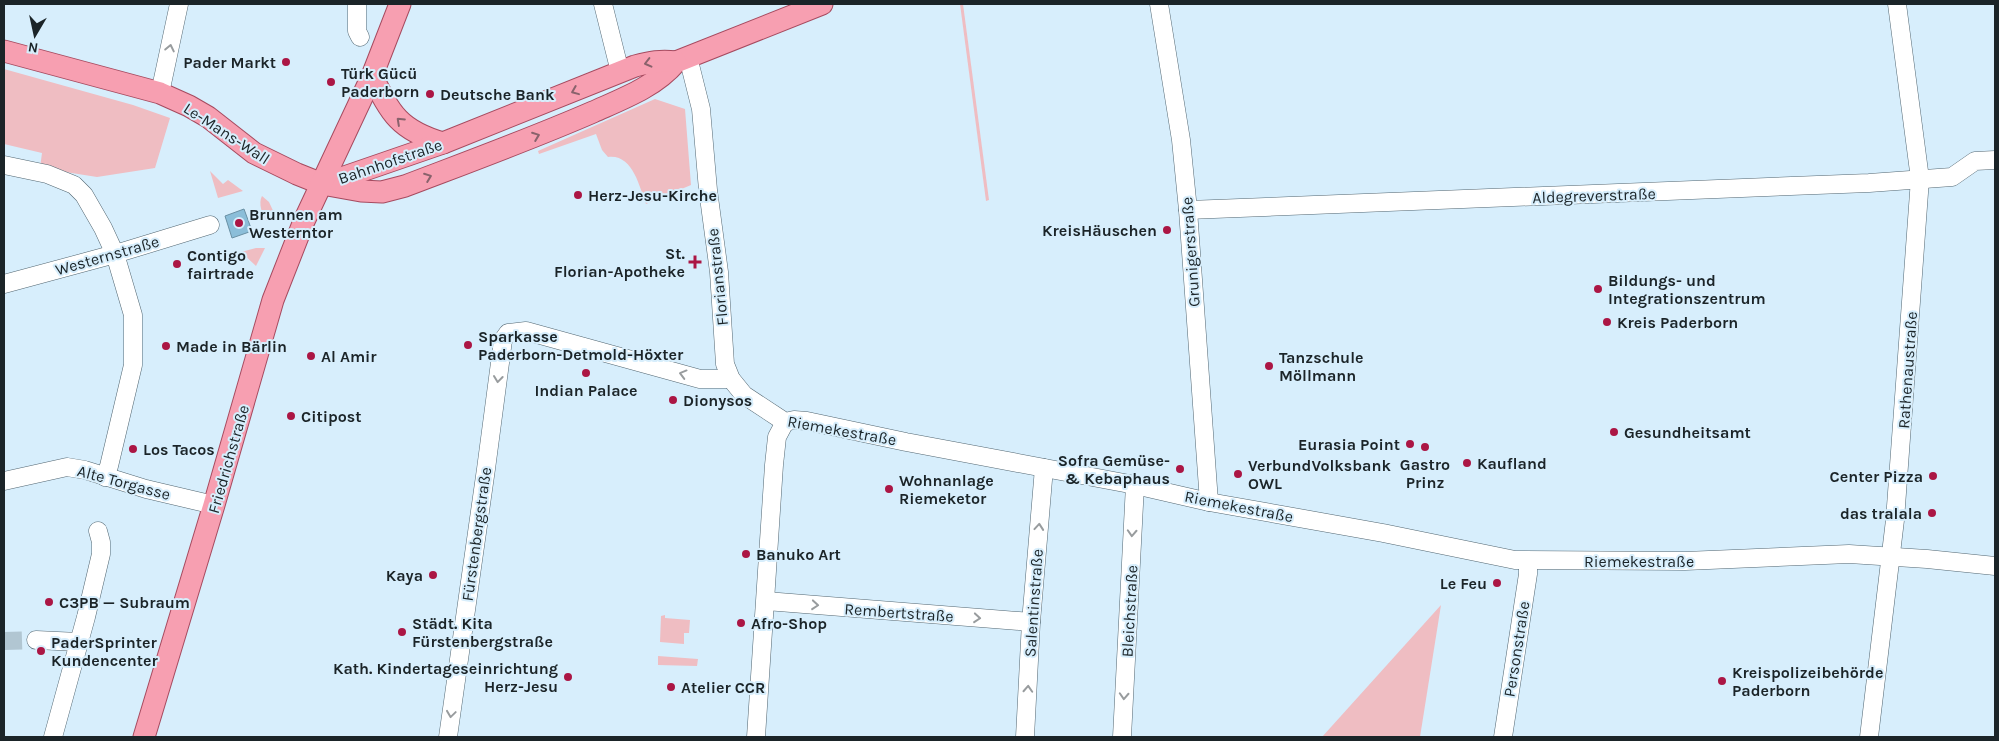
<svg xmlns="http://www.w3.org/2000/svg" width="1999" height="741" viewBox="0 0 1999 741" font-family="Karla,sans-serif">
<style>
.green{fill:#efbdc2}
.water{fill:#8bbed9;stroke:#6990a4}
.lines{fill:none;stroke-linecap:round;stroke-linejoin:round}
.minor-tunnel{stroke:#b1c6d2;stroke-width:18;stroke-dasharray:18 9;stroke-linecap:butt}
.minor-casing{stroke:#536772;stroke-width:19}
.major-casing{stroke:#a64a5f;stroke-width:23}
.minor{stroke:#fff;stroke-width:18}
.major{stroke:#f79fb1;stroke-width:21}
.oneway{stroke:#989c9e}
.oneway2{stroke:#89626c}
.poi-dot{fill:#ab1644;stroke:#d7eefc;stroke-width:2}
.labels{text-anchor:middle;stroke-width:4;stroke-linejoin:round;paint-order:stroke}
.poi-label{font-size:16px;font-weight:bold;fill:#1b2428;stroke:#d7eefc;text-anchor:start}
.street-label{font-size:16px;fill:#1b2428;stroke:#d7eefc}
</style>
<rect width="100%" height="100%" fill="#d7eefc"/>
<g class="green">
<path d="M960 4H963L989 200 986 201Z"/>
<path d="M4 69 133 105 170 118 155 168 97 177 40 168 42 153 4 144Z"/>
<path d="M655 99 685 109 691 185 646 204C639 186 633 154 608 157L602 150 596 134 539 154 538 151Z"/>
<path d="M210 171 223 184 228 180 243 191 218 198Z"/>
<path d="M262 196 269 202 275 215 272 220 267 221C262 215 258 203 262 196Z"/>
<path d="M256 248H265L256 266 241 252Z"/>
<path d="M1441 605 1420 737H1322Z"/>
<path d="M665 615V618L690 620 689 633H684V644L660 642 661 616Z"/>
<path d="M658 656 698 659 697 666 658 665Z"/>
</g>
<path class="water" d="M244 209 252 231 232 238 225 216Z"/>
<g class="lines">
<path class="minor-tunnel" d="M4 641 36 640"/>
<defs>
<g id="minor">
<path d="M357 4V31L360 37"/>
<path d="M603 4 620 72"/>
<path d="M1159 4 1181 140 1188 210 1209 502"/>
<path d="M688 57 701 109 708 190 719 272 725 364 731 379 744 395 785 422 794 420 807 421 906 442 1135 485 1209 502 1383 533 1515 560 1685 561 1849 554 1927 559 1995 566"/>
<path d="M160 93 179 4"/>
<path d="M4 165 47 174 74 185 84 195 103 228 115 254 133 315V365L109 466 105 477"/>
<path d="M1188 210 1869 183 1952 177 1975 161 1995 160"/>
<path d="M4 284 115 254 210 225"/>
<path d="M4 481 67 467 85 470 146 489 214 505"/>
<path d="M766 601 1031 622"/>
<path d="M36 640 79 642"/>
<path d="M53 737 86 617 101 554V542L98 531"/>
<path d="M448 737 486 469 503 340 508 333 526 331 700 379H731"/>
<path d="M756 737 774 465 777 437 785 422"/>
<path d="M1025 737 1031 622 1044 468"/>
<path d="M1122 737 1135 485"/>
<path d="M1503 737 1528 574V561"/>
<path d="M1869 737 1895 520 1920 179 1897 4"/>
</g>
<g id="major">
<path d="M4 51 160 93 189 106 208 117 254 153 297 174 322 184 361 191 382 192 405 186C468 162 531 139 593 112 622 99 655 87 676 62L822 4"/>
<path d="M372 76C391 114 399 130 443 143"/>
<path d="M324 184 443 143 635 66C650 62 661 60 676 62"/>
<path d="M144 737 214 505 273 300 304 221 372 76 400 4"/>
</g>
</defs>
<use href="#minor" class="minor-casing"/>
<use href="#major" class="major-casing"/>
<use href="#minor" class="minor"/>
<use href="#major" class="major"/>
</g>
<defs><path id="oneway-chevron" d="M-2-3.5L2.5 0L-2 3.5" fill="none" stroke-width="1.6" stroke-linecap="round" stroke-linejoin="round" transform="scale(1.25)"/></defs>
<g class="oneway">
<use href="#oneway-chevron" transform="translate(170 48) rotate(-78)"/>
<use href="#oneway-chevron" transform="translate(683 374) rotate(-165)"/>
<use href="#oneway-chevron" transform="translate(498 379) rotate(97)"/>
<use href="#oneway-chevron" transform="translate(1039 527) rotate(-85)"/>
<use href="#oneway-chevron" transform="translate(1132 533) rotate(93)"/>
<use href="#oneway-chevron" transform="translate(815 605) rotate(5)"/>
<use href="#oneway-chevron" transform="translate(977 618) rotate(5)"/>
<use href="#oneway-chevron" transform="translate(1028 689) rotate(-87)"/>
<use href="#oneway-chevron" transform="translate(1124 696) rotate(93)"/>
<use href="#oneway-chevron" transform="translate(451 714) rotate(98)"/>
</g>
<g class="oneway2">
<use href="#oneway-chevron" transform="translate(648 63) rotate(166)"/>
<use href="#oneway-chevron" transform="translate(575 91) rotate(158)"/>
<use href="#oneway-chevron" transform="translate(400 121) rotate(-137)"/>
<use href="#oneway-chevron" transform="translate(536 136) rotate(-21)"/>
<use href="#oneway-chevron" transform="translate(428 177) rotate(-21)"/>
</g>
<g class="poi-dot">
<circle cx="286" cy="62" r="5"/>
<circle cx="331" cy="82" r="5"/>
<circle cx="430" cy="94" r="5"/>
<circle cx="578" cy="195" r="5"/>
<circle cx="239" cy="223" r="5"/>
<circle cx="1167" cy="230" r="5"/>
<path d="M692.5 254.5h5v5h5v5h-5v5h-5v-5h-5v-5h5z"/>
<circle cx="177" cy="264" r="5"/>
<circle cx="1598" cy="289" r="5"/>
<circle cx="1607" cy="322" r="5"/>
<circle cx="468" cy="345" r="5"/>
<circle cx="166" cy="346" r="5"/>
<circle cx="311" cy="356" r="5"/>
<circle cx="1269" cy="366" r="5"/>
<circle cx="586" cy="373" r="5"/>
<circle cx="673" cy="400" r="5"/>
<circle cx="291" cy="416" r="5"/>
<circle cx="1614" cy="432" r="5"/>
<circle cx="1410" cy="444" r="5"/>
<circle cx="1425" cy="447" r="5"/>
<circle cx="133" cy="449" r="5"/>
<circle cx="1467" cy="463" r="5"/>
<circle cx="1180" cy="469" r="5"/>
<circle cx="1238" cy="474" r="5"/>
<circle cx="1933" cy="476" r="5"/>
<circle cx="889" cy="489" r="5"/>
<circle cx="1932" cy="513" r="5"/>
<circle cx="746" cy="554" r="5"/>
<circle cx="433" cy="575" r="5"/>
<circle cx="1497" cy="583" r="5"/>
<circle cx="49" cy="602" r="5"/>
<circle cx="741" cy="623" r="5"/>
<circle cx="402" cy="632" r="5"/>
<circle cx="41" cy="651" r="5"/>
<circle cx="568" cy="677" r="5"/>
<circle cx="1722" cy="681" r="5"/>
<circle cx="671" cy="687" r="5"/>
</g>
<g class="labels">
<g class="poi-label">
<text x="276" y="68" text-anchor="end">Pader Markt</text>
<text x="341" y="79">Türk Gücü<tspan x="341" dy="18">Paderborn</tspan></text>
<text x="440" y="100">Deutsche Bank</text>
<text x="588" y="201">Herz-Jesu-Kirche</text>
<text x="249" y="220">Brunnen am<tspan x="249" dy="18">Westerntor</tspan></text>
<text x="1157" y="236" text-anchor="end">KreisHäuschen</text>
<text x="685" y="259" text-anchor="end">St.<tspan x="685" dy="18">Florian-Apotheke</tspan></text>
<text x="187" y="261">Contigo<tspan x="187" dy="18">fairtrade</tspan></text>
<text x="1608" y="286">Bildungs- und<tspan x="1608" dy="18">Integrationszentrum</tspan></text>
<text x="1617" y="328">Kreis Paderborn</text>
<text x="478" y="342">Sparkasse<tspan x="478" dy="18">Paderborn-Detmold-Höxter</tspan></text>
<text x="176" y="352">Made in Bärlin</text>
<text x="321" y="362">Al Amir</text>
<text x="1279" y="363">Tanzschule<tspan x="1279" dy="18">Möllmann</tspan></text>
<text x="586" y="396" text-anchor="middle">Indian Palace</text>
<text x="683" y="406">Dionysos</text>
<text x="301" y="422">Citipost</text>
<text x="1624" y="438">Gesundheitsamt</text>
<text x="1400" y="450" text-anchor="end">Eurasia Point</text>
<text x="143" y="455">Los Tacos</text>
<text x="1170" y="466" text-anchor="end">Sofra Gemüse-<tspan x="1170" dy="18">&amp; Kebaphaus</tspan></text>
<text x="1477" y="469">Kaufland</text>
<text x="1425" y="470" text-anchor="middle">Gastro<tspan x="1425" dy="18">Prinz</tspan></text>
<text x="1248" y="471">VerbundVolksbank<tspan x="1248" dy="18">OWL</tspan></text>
<text x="1923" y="482" text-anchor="end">Center Pizza</text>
<text x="899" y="486">Wohnanlage<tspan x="899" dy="18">Riemeketor</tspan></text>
<text x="1922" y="519" text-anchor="end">das tralala</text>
<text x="756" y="560">Banuko Art</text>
<text x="423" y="581" text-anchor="end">Kaya</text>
<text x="1487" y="589" text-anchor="end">Le Feu</text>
<text x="59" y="608">C3PB — Subraum</text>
<text x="412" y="629">Städt. Kita<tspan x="412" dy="18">Fürstenbergstraße</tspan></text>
<text x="751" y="629">Afro-Shop</text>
<text x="51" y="648">PaderSprinter<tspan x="51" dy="18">Kundencenter</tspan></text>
<text x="558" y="674" text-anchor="end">Kath. Kindertageseinrichtung<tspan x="558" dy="18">Herz-Jesu</tspan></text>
<text x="1732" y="678">Kreispolizeibehörde<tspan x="1732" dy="18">Paderborn</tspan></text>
<text x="681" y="693">Atelier CCR</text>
</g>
<g class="street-label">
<text transform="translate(227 133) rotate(33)" y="6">Le-Mans-Wall</text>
<text transform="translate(390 161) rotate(-19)" y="6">Bahnhofstraße</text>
<text transform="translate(1594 195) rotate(-2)" y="6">Aldegreverstraße</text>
<text transform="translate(1190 252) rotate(-94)" y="6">Grunigerstraße</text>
<text transform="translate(107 255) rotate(-16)" y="6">Westernstraße</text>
<text transform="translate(717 277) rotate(-96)" y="6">Florianstraße</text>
<text transform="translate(1907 370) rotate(-86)" y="6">Rathenaustraße</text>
<text transform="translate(842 430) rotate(10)" y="6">Riemekestraße</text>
<text transform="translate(228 459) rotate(-74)" y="6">Friedrichstraße</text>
<text transform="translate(124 482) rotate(15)" y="6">Alte Torgasse</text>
<text transform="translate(1239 506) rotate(11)" y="6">Riemekestraße</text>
<text transform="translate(476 534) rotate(-82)" y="6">Fürstenbergstraße</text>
<text x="1639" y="567">Riemekestraße</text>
<text transform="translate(1033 603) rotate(-86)" y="6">Salentinstraße</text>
<text transform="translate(1129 611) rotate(-87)" y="6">Bleichstraße</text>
<text transform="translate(899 612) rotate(4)" y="6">Rembertstraße</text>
<text transform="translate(1516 649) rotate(-81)" y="6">Personstraße</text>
</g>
</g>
<rect width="1999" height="741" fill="none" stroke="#1b2428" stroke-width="10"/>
<g transform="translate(35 35) rotate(189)" stroke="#d7eefc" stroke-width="4" paint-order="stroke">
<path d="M0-4L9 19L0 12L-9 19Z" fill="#1b2428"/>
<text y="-8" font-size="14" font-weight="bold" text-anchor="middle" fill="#1b2428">N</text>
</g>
</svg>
